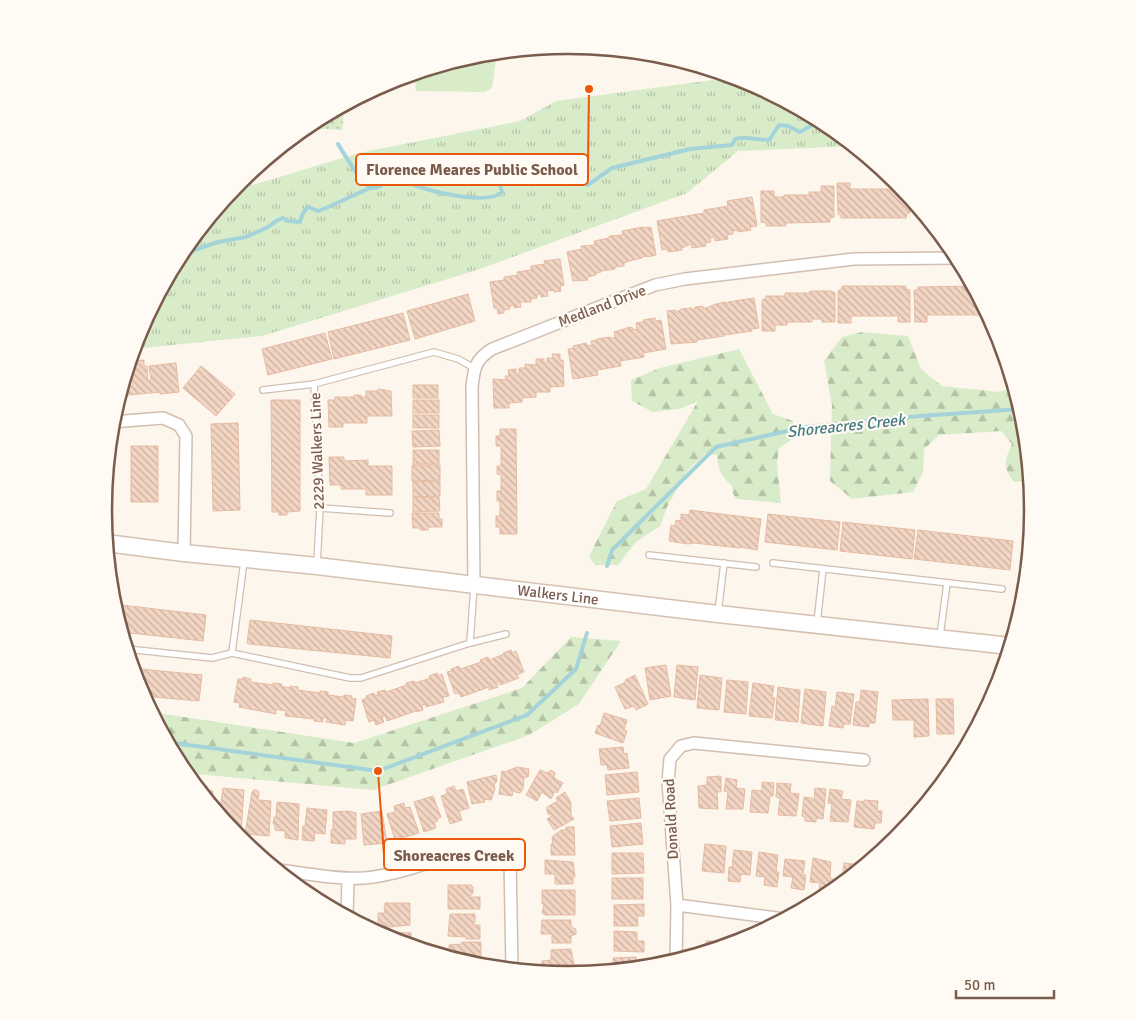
<svg xmlns="http://www.w3.org/2000/svg" width="1136" height="1020" viewBox="0 0 1136 1020" font-family="Signika,sans-serif">
<style>
.grass{fill:url(#grass-tufts)}
.forest{fill:url(#forest-firs)}
.park{fill:url(#park-dots)}
.pitch{fill:#d8ecc9}
.lines{fill:none;stroke-linecap:round;stroke-linejoin:round}
.stream{stroke:#a5d3da;stroke-width:4}
.building{fill:url(#building-back-hatch);stroke:#e6bba3}
.lane-casing{stroke:#d1beb0;stroke-width:8}
.street-casing{stroke:#d1beb0;stroke-width:14}
.secondary-casing{stroke:#d6c0b0;stroke-width:19}
.lane{stroke:#fff;stroke-width:5.5}
.street{stroke:#fff;stroke-width:11}
.secondary{stroke:#fff;stroke-width:16}
.labels{text-anchor:middle;stroke-width:4.5;stroke-linejoin:round;paint-order:stroke}
.street-label{font-size:15px;fill:#7a5c4d;stroke:#fffaf3}
.water-label{font-size:16px;font-style:italic;fill:#437c86;stroke:#fffaf3}
.rim{fill:none;stroke:#7a5c4d;stroke-width:2.5}
.leader{fill:none;stroke:#e8590c;stroke-width:2}
.callout-dot{fill:#e8590c;stroke:#fffaf3;stroke-width:2}
.callout{fill:#fffaf3;stroke:#e8590c;stroke-width:2}
.callout-label{font-size:16px;text-anchor:middle;font-weight:bold;fill:#7a5c4d}
</style>
<defs>
<pattern id="grass-tufts" width="24" height="20" patternUnits="userSpaceOnUse" patternTransform="scale(1.25)"><rect width="24" height="20" fill="#d8ecc9"/><path d="M3 7l-1-3M5 7V3M7 7l1-3M15 17l-1-3M17 17v-4M19 17l1-3" fill="none" stroke="#b4c2a5"/></pattern>
<pattern id="forest-firs" width="22" height="20" patternUnits="userSpaceOnUse" patternTransform="scale(1.25)"><rect width="22" height="20" fill="#d8ecc9"/><path d="M5 1l3.5 6h-7zM16 11l3.5 6h-7z" fill="#b4c2a5"/></pattern>
<pattern id="park-dots" width="8" height="8" patternUnits="userSpaceOnUse" patternTransform="scale(1.25)"><rect width="8" height="8" fill="#d8ecc9"/><path d="M2 2h.1M6 6h.1" fill="none" stroke="#b4c2a5" stroke-width="1.8" stroke-linecap="round"/></pattern>
<pattern id="building-back-hatch" width="6" height="6" patternUnits="userSpaceOnUse" patternTransform="scale(1.25)"><rect width="6" height="6" fill="#f3d5c3"/><path d="M-1 5l2 2M0 0l6 6M5-1l2 2" fill="none" stroke="#cab0a1"/></pattern>
</defs>
<rect width="100%" height="100%" fill="#fdf6ec"/>
<path class="grass" d="M735 77 746 81 827 124 854 146 738 151 687 193 477 270 262 336 133 349 139 332 182 251 239 181 252 171V185L359 153 520 121 556 101Z"/>
<g class="forest">
<path d="M862 332 908 336 921 369 942 386 999 392 1014 387 1024 420 1030 480 1014 482C1002 467 1005 459 1012 444L1001 431 939 435 924 449 923 472 913 492 852 499 830 481 832 405 824 361 842 337Z"/>
<path d="M739 349 773 414 793 421V438L779 448 777 463 781 503 737 499 733 494 732 486C721 476 718 469 717 455L705 454 688 470 667 507 660 526 636 542 618 565H595L589 556 617 501 646 489 698 401 680 409 653 412 632 401 631 380 660 368Z"/>
<path d="M571 637 621 641 579 704 529 735 373 790 185 773 151 712 354 743 522 688Z"/>
</g>
<path class="park" d="M345 105 342 130 304 128 310 123Z"/>
<path class="pitch" d="M497 52 492 88 485 92 416 91 414 73 478 54Z"/>
<g class="lines">
<g class="stream">
<path d="M338 144C348 160 356 175 370 188"/>
<path d="M180 255 218 242 246 237 266 228 278 220 283 218 287 221 300 222 303 213 308 207 318 211 326 208 370 188C387 189 384 176 396 173 400 176 404 180 409 183 425 191 489 206 502 192L498 177 502 167 507 169 514 177 536 174 552 181 558 179 563 172 575 169 582 181 588 185 612 168 690 149 732 145 735 139C747 136 757 140 769 140L779 125 788 126 800 132 814 124H828"/>
<path d="M607 566 612 550 716 447 805 427 920 416 1021 409"/>
<path d="M167 742 378 771 527 715 576 669 587 633"/>
</g>
</g>
<g class="building">
<path d="M897 182 909 196 910 213H907L906 218H841V216L838 214 837 183H850V189H897Z"/>
<path d="M821 186H834V217L830 218V222L786 223V226H766V223L761 222V191H774V197H784V195H809V192H821Z"/>
<path d="M752 197 757 226 750 227 751 230 738 232V230L733 231V234L727 235 728 239 715 241 714 237 710 238 711 242 705 243 706 246 692 248 691 244 682 248V250L668 252V249L662 250 657 221 704 213V210L728 206 727 201Z"/>
<path d="M913 201 927 218H917V215L913 213Z"/>
<path d="M643 227V228L651 227 656 255 647 257V256L642 257V258L629 261 624 263V266L615 267V269L601 271V272L596 273V275L587 277 588 280 573 281 567 252 582 249 581 246 595 245 594 241 609 238V236L623 235 622 231Z"/>
<path d="M560 259 564 285 560 286 561 291 554 292V290L547 291 548 296 541 297V294L537 295V298L531 299V302H520L521 307 514 308V305L510 306V309L504 310V313L498 314 497 308H494L490 282 504 280V277L518 275 517 272 531 270V266L545 264 544 261Z"/>
<path d="M842 286H906V289L910 290V322H898V316H851V323H838V291L842 289Z"/>
<path d="M973 286 988 315H927V322H915L914 291 918 289V287Z"/>
<path d="M810 291H831L835 293V322H822V319H812V322H787V325H775V331H762V300L766 298V296H785V293H810Z"/>
<path d="M468 294 475 321 415 339 407 311Z"/>
<path d="M754 298 759 328 751 329 752 331 724 335V336L697 340V342L671 344 667 311 676 310V313L681 309 692 308V310L695 309V307L703 306V308H706L716 304 726 302V304H728V302Z"/>
<path d="M403 313 410 340 334 359 328 332Z"/>
<path d="M655 318 656 321 661 320 666 349 643 353 644 357 620 361 621 366 597 370 598 375 573 379 568 349 574 348 573 346 586 343 587 345 592 346 591 341 597 340V339L610 337 611 338H615L614 332 630 327 633 328V330L637 329 636 323 644 322 643 320Z"/>
<path d="M325 333 332 359 268 375 262 349Z"/>
<path d="M552 354H560V360H563L564 386 550 387V392H536V397L522 398V402L509 403V408H494L493 379 506 380 505 376H509L508 370 516 369V374H519V368H525V364L536 365V359H544V363H547V358H553Z"/>
<path d="M144 360V366H147L148 381 151 380 149 366 176 363 179 392 160 394V392L119 396 127 368H135L134 361Z"/>
<path d="M201 366 235 394 216 416 183 388Z"/>
<rect x="413" y="385" width="25" height="13"/>
<path d="M378 389 391 391 392 416H367V423H343V427H329L328 400H335V397H354V395H361V397H366V391H378Z"/>
<path d="M271 400H300V511L287 512V515H279V512H272Z"/>
<rect x="413" y="400" width="26" height="13"/>
<rect x="413" y="415" width="26" height="13"/>
<path d="M238 423 240 510 213 511 211 424Z"/>
<path d="M500 429H516L517 534H500V527H496V516H500V501H497V491H501V475L497 474V466H501V446H496V436H500Z"/>
<path d="M439 430 440 446 413 447 412 431Z"/>
<rect x="131" y="446" width="27" height="56"/>
<rect x="413" y="450" width="26" height="14"/>
<path d="M329 457H344V461L368 460V466H392V495H366V489H341V485H330Z"/>
<path d="M108 459H112V486H105Z"/>
<path d="M412 465H440V480L412 481Z"/>
<path d="M440 481V496L413 497V482Z"/>
<path d="M1028 496H1032L1033 510 1032 523H1028Z"/>
<path d="M413 497H439L440 511 413 512Z"/>
<path d="M690 510 761 519 757 550 740 547V548L694 543 688 544 669 541 671 525 675 526 676 520 681 521V514L689 515Z"/>
<path d="M412 513H439V519H442V527H428V530H420V528H413Z"/>
<path d="M768 514 840 522 837 550 765 542Z"/>
<path d="M843 522 915 530 912 559 840 551Z"/>
<path d="M918 530 1013 541 1010 570 914 559Z"/>
<path d="M1022 565H1028L1024 600H1018Z"/>
<path d="M113 604 206 615 203 641 121 632Z"/>
<path d="M250 620 392 636 390 658 249 644 247 643Z"/>
<path d="M511 650 512 653 516 651 524 672 517 675 519 678 500 685 498 681 496 682 498 687 489 690V687L461 697 459 693 455 694 447 672 452 671 451 669 459 666 460 669 481 662 480 660 488 657 489 660 504 654 503 653Z"/>
<path d="M666 665 671 696 650 700 645 668Z"/>
<path d="M677 665 698 667 695 700 674 697Z"/>
<path d="M141 669 202 675 199 701 143 696 133 671 140 672Z"/>
<path d="M437 673 438 676 442 674 449 696 443 697 444 702 426 707 425 704 422 705 423 710 416 712V711L387 721 385 716 382 717 384 722 376 725 374 720 369 722 362 700 367 698 366 696 374 693 375 696 378 695 377 692 385 690 386 692 407 685 406 683 414 681 415 683 430 678 429 676Z"/>
<path d="M635 675 648 704 636 710 634 706 625 709 615 687 626 682 625 680Z"/>
<path d="M700 675 722 678 719 710 697 708Z"/>
<path d="M243 677 251 679V682L273 685V683L282 684 281 686 290 688V686L298 687V690L320 693V691L328 692V695L343 697 344 695 352 696 351 698 356 699 353 721 346 720 345 725 326 722 327 718 323 717V722L314 721 315 719 285 716 286 711 276 709V714L239 707 240 703 234 702 238 679H243Z"/>
<path d="M727 680 748 682 746 714 724 712Z"/>
<path d="M753 683 774 686 772 698H775L772 718 749 716Z"/>
<path d="M778 687 800 690 798 722 775 720Z"/>
<path d="M805 689 826 692 823 726 801 723Z"/>
<path d="M861 690 878 692 875 723H869V727L853 725 856 702H860Z"/>
<path d="M837 692 854 694 850 724H844L843 728 829 726 832 706 835 707Z"/>
<path d="M928 699 929 736 914 737V720H893L892 700Z"/>
<path d="M936 699H953L954 734H937Z"/>
<path d="M604 713 627 720 624 730 627 731 623 743 595 733 598 725 600 726Z"/>
<path d="M623 747 624 754 627 753 629 768 608 770 607 765H601L599 749Z"/>
<path d="M517 767 529 769 528 777H524L523 789 520 793 515 792 513 789 512 796 499 794 502 771 505 772Z"/>
<path d="M540 770 547 773 551 770 555 773 554 778 563 783 557 793 555 791 551 799 542 792 537 801 526 795Z"/>
<path d="M637 772 639 792 607 795 605 775Z"/>
<path d="M496 775 497 781 494 785 495 789 491 800 484 799 485 802 472 804 467 782Z"/>
<path d="M721 776V792H717L718 809 699 808 698 786 707 785V777Z"/>
<path d="M726 778 737 780 736 788 745 789 743 809H726L728 792 724 791Z"/>
<path d="M762 782 774 783 773 796H770L768 813 750 812 752 790 762 791Z"/>
<path d="M777 783 791 784 790 793 799 794 796 816 778 815 780 798 776 797Z"/>
<path d="M197 786H207V790L213 791 212 805Z"/>
<path d="M454 786 456 791 463 789 469 808 459 811 462 820 450 824 441 796 447 794 446 789Z"/>
<path d="M223 788 244 790 241 833 234 832 219 814V810H221L220 809Z"/>
<path d="M815 788 826 789 823 819 816 818V822L805 821V817L802 816 804 797 812 798V800H814Z"/>
<path d="M830 789 843 791 841 799 851 800 848 822 830 821 832 804 828 803Z"/>
<path d="M254 790H257L259 792 258 800 271 801 269 836 245 834 252 792Z"/>
<path d="M565 792 571 803V815L574 819 554 830 547 819 552 816 551 814 549 815 547 811V807L558 801 556 798Z"/>
<path d="M433 796 441 817 437 819 438 821 434 822 436 828 424 832 414 802Z"/>
<path d="M639 798 641 818 610 821 607 801Z"/>
<path d="M864 800 878 801 877 811H882L881 823H875L874 829 854 827 857 801 864 802Z"/>
<path d="M277 802 299 804 298 840 285 838V831L275 830V824H273L274 817H276Z"/>
<path d="M404 803 405 808 410 807 419 833 395 840 387 814 395 812 394 806Z"/>
<path d="M307 808 327 810 325 834 316 833 315 831 314 841 302 840 303 826H305Z"/>
<path d="M348 811 356 813V839H345V844L331 843V830H333V812Z"/>
<path d="M382 811 387 843 364 845 361 814Z"/>
<path d="M641 823 643 844 612 847 610 826Z"/>
<path d="M566 827H574L575 855H551V844H553L552 837 561 830H566Z"/>
<path d="M705 844 726 846 724 873 702 871Z"/>
<path d="M734 850 752 852 750 875 741 874 740 882 728 881 729 867H732Z"/>
<path d="M759 852 778 855 776 872H779L777 887 764 885 765 877 756 876Z"/>
<path d="M612 853H643L644 873 612 874Z"/>
<path d="M813 858 831 862 830 878 833 879 831 893 819 891 820 883 810 882Z"/>
<path d="M785 859 805 861 803 875H806L804 890 791 888 793 877 783 876Z"/>
<path d="M545 860 573 862 575 877H573V884H555V874H545Z"/>
<path d="M844 863 861 865V868L837 888 838 879 842 880Z"/>
<rect x="612" y="878" width="31" height="21"/>
<path d="M448 885H471L473 887V893L469 897H480V909H448Z"/>
<path d="M542 890H575V915H545L542 913 544 904H542Z"/>
<path d="M385 903H410V925L378 928V913H385L384 906H385Z"/>
<path d="M644 904V916H637L638 926H614V905Z"/>
<path d="M450 914H475V923H473V925H480V939H466V937L448 936Z"/>
<path d="M542 920H571V927L576 929V934L571 936V943H552V934H541Z"/>
<path d="M378 931 411 933V946L390 939 378 933Z"/>
<path d="M614 931 637 932V941H644V952L614 951Z"/>
<path d="M706 941H732V944L706 952Z"/>
<path d="M462 942H481V956H470V958L474 960V965L449 957V945L462 944Z"/>
<path d="M571 949 574 965H572V973L542 972V961L551 960V950Z"/>
<path d="M636 957V961H639V965L645 964V967L609 971V968L613 965V958Z"/>
</g>
<g class="lines">
<defs>
<g id="lane">
<path d="M263 390 314 384"/>
<path d="M320 508 390 513"/>
<path d="M649 555 756 567"/>
<path d="M773 563 1002 589"/>
<path d="M317 564 320 508 314 384 434 352 458 359 474 368"/>
<path d="M718 612 724 563"/>
<path d="M817 623 823 569"/>
<path d="M940 636 947 583"/>
<path d="M470 643 474 586"/>
<path d="M127 649 212 658 232 653 350 678H361L470 643 506 634"/>
<path d="M232 653 244 561"/>
</g>
<g id="street">
<path d="M112 422 163 418 179 425 186 436 184 553"/>
<path d="M474 584 472 387C474 368 475 360 492 349L655 285 685 279 854 259 958 258"/>
<path d="M277 870C306 873 336 880 365 878 401 875 446 856 481 845H495L510 859 512 969"/>
<path d="M677 905 784 919"/>
<path d="M347 917 348 879"/>
<path d="M676 961 677 905 668 782 670 759 681 746 694 743 864 760"/>
</g>
<g id="secondary">
<path id="s1" d="M106 543 184 553 317 566 718 614 1010 646"/>
</g>
</defs>
<use href="#lane" class="lane-casing"/>
<use href="#street" class="street-casing"/>
<use href="#secondary" class="secondary-casing"/>
<use href="#lane" class="lane"/>
<use href="#street" class="street"/>
<use href="#secondary" class="secondary"/>
</g>
<g class="labels">
<g class="street-label">
<text transform="translate(602 306) rotate(-21)" y="5">Medland Drive</text>
<text transform="translate(317 451) rotate(-92)" y="5">2229 Walkers Line</text>
<text dy="5" stroke="none"><textPath href="#s1" startOffset="455">Walkers Line</textPath></text>
<text transform="translate(671 819) rotate(-93)" y="5">Donald Road</text>
</g>
<g class="water-label">
<text transform="translate(846 425) rotate(-6)" y="6">Shoreacres Creek</text>
</g>
</g>
<path d="M0 0H1136V1020H0ZM112 510a456 456 0 1 1 912 0a456 456 0 1 1-912 0Z" fill="#fffaf3" fill-rule="evenodd"/>
<path class="rim" d="M112 510a456 456 0 1 1 912 0a456 456 0 1 1-912 0Z"/>
<path class="leader" d="M589 89L588 169M378 771L384 855"/>
<g class="callout-dot">
<circle cx="589" cy="89" r="5"/>
<circle cx="378" cy="771" r="5"/>
</g>
<g class="callout">
<rect x="356" y="154" width="232" height="31" rx="5"/>
<rect x="384" y="839" width="141" height="31" rx="5"/>
</g>
<g class="callout-label">
<text x="472" y="175">Florence Meares Public School</text>
<text x="454" y="861">Shoreacres Creek</text>
</g>
<path d="M956 990v8h98v-8" fill="none" stroke="#7a5c4d" stroke-width="2.5"/>
<text x="964" y="990" font-size="15" fill="#7a5c4d" stroke="#fffaf3" stroke-width="4" paint-order="stroke">50 m</text>
</svg>
